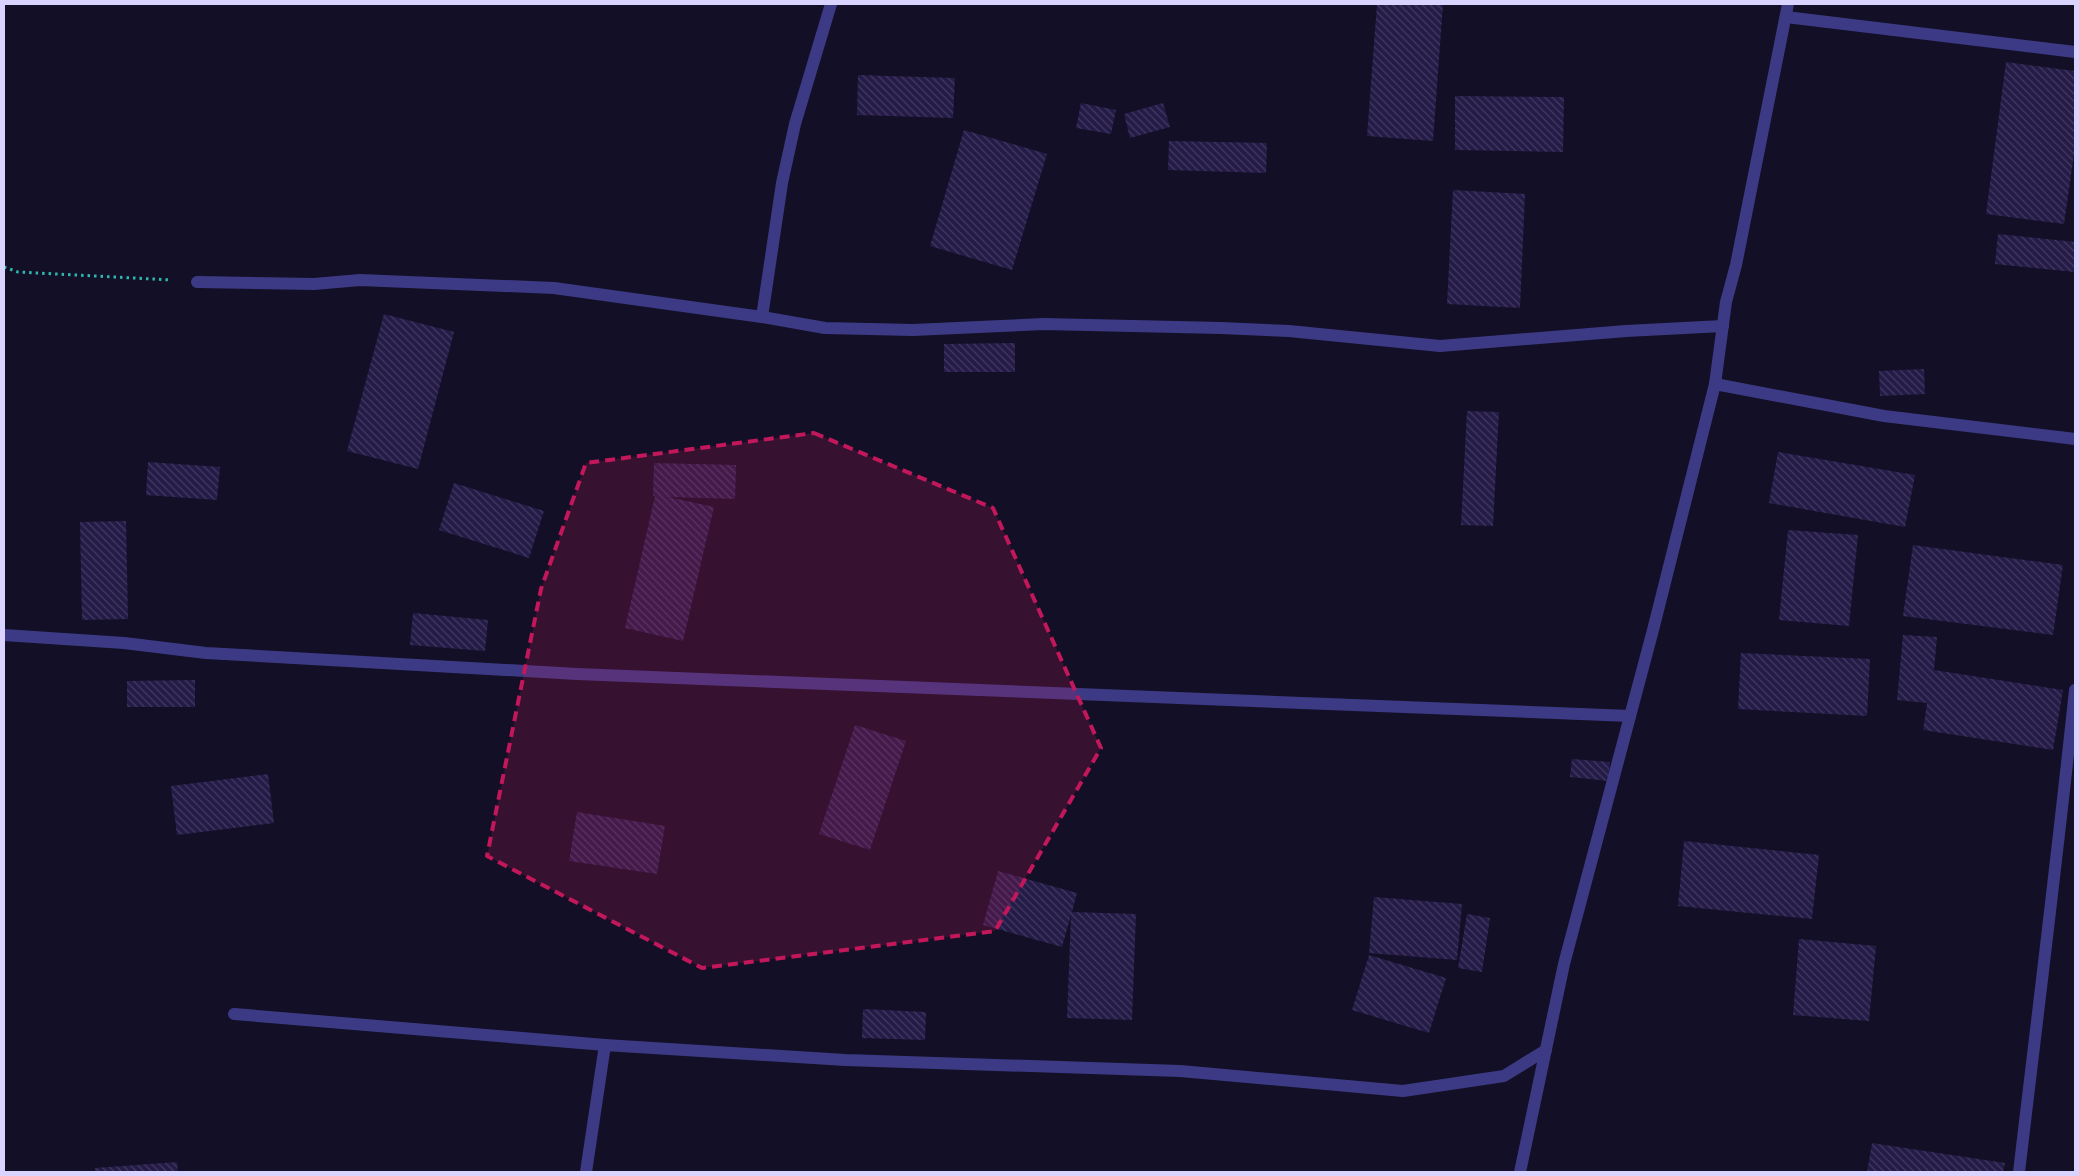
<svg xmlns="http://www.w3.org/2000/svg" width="2079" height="1176" viewBox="0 0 2079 1176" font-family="Commissioner,sans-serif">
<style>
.building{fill:url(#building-back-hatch)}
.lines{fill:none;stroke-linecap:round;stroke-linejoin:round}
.path{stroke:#2fb8b0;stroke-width:3;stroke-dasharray:2.5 4;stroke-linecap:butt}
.street{stroke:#3d3a85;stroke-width:12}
.marked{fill:#c2185b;fill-opacity:0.2;stroke:#c2185b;stroke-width:4;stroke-dasharray:10 6;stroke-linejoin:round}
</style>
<defs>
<pattern id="building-back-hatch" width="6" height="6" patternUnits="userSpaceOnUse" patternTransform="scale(1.25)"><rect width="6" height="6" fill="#241b47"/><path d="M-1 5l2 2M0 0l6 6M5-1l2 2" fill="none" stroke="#433b63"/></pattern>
</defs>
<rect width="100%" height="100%" fill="#130f26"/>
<g class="building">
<path d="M1377 4H1443L1433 141 1367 136Z"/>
<path d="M2006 62 2075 71V147L2064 224 1986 214Z"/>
<path d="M858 75 955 78 953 118 857 115Z"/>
<path d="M1455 96 1564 97 1563 152 1455 150Z"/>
<path d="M1081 103 1116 110 1111 134 1076 128Z"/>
<path d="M1163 103 1170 127 1130 138 1124 114Z"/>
<path d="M964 130 1047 154 1012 270 930 246Z"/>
<path d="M1169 141 1267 143 1266 173 1168 170Z"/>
<path d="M1453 190 1525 194 1520 308 1447 304Z"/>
<path d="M1998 234 2075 242V272L1995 264Z"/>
<path d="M384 314 454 332 418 469 347 451Z"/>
<path d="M1015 343V372H944V344Z"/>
<path d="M1924 369 1925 394 1880 396 1879 371Z"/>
<path d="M1467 411 1499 412 1493 526 1461 525Z"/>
<path d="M1778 452 1915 475 1905 527 1769 503Z"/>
<path d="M148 462 220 467 217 500 146 495Z"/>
<path d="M654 463 736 465 735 499 668 497 714 507 683 641 625 628 655 496H653Z"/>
<path d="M454 483 544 511 529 558 439 530Z"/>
<path d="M126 521 128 619 82 620 80 522Z"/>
<path d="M1788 530 1858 535 1849 626 1779 620Z"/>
<path d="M1913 545 2063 565 2053 635 1903 616Z"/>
<path d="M413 613 488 620 485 651 410 645Z"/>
<path d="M1903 635 1937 637 1934 670 2063 690 2053 750 1923 730 1927 703 1897 700Z"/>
<path d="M1741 653 1870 659 1867 716 1738 709Z"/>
<path d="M195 680V707H127V681Z"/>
<path d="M855 725 906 741 870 850 819 834Z"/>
<path d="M1572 759 1610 762 1608 781 1570 777Z"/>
<path d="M268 774 274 823 177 835 171 786Z"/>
<path d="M577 812 665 826 657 874 569 861Z"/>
<path d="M1684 841 1819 855 1812 919 1678 906Z"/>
<path d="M998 871 1077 893 1072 912 1136 914 1132 1020 1067 1018 1071 915 1062 947 983 925Z"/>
<path d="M1374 897 1462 904 1457 960 1369 953Z"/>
<path d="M1467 914 1490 918 1482 972 1458 968Z"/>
<path d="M1799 939 1876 946 1869 1021 1793 1015Z"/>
<path d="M1369 955 1446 978 1429 1033 1352 1010Z"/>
<path d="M863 1009 926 1012 925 1040 862 1038Z"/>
<path d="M1872 1143 2005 1163 2003 1172H1867Z"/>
<path d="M177 1162 178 1172H95V1168Z"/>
</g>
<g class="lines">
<path class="path" d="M4 267 18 272 172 280"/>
<g class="street">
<path d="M1786 17 2075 52"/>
<path d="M197 282 314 284 360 280 554 288 762 317 825 328 913 330 1044 324 1221 328 1289 331 1440 346 1626 331 1723 326"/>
<path d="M762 317 782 183 795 124 831 4"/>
<path d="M1715 384 1884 416 2075 439"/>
<path d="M4 635 124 643 206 653 577 674 1630 716"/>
<path d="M234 1014 605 1045 845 1060 1180 1071 1403 1091 1504 1076 1546 1050"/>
<path d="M586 1172 605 1045"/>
<path d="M1520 1172 1564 964 1653 630 1715 384 1726 302 1736 265 1788 4"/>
<path d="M2019 1172C2038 1012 2058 851 2075 690"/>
</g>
</g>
<path class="marked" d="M814 433 993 508 1101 748 995 931 702 968 487 856 541 589 586 463Z"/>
<rect width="2079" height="1176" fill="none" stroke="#d9d4ff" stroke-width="10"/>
</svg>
